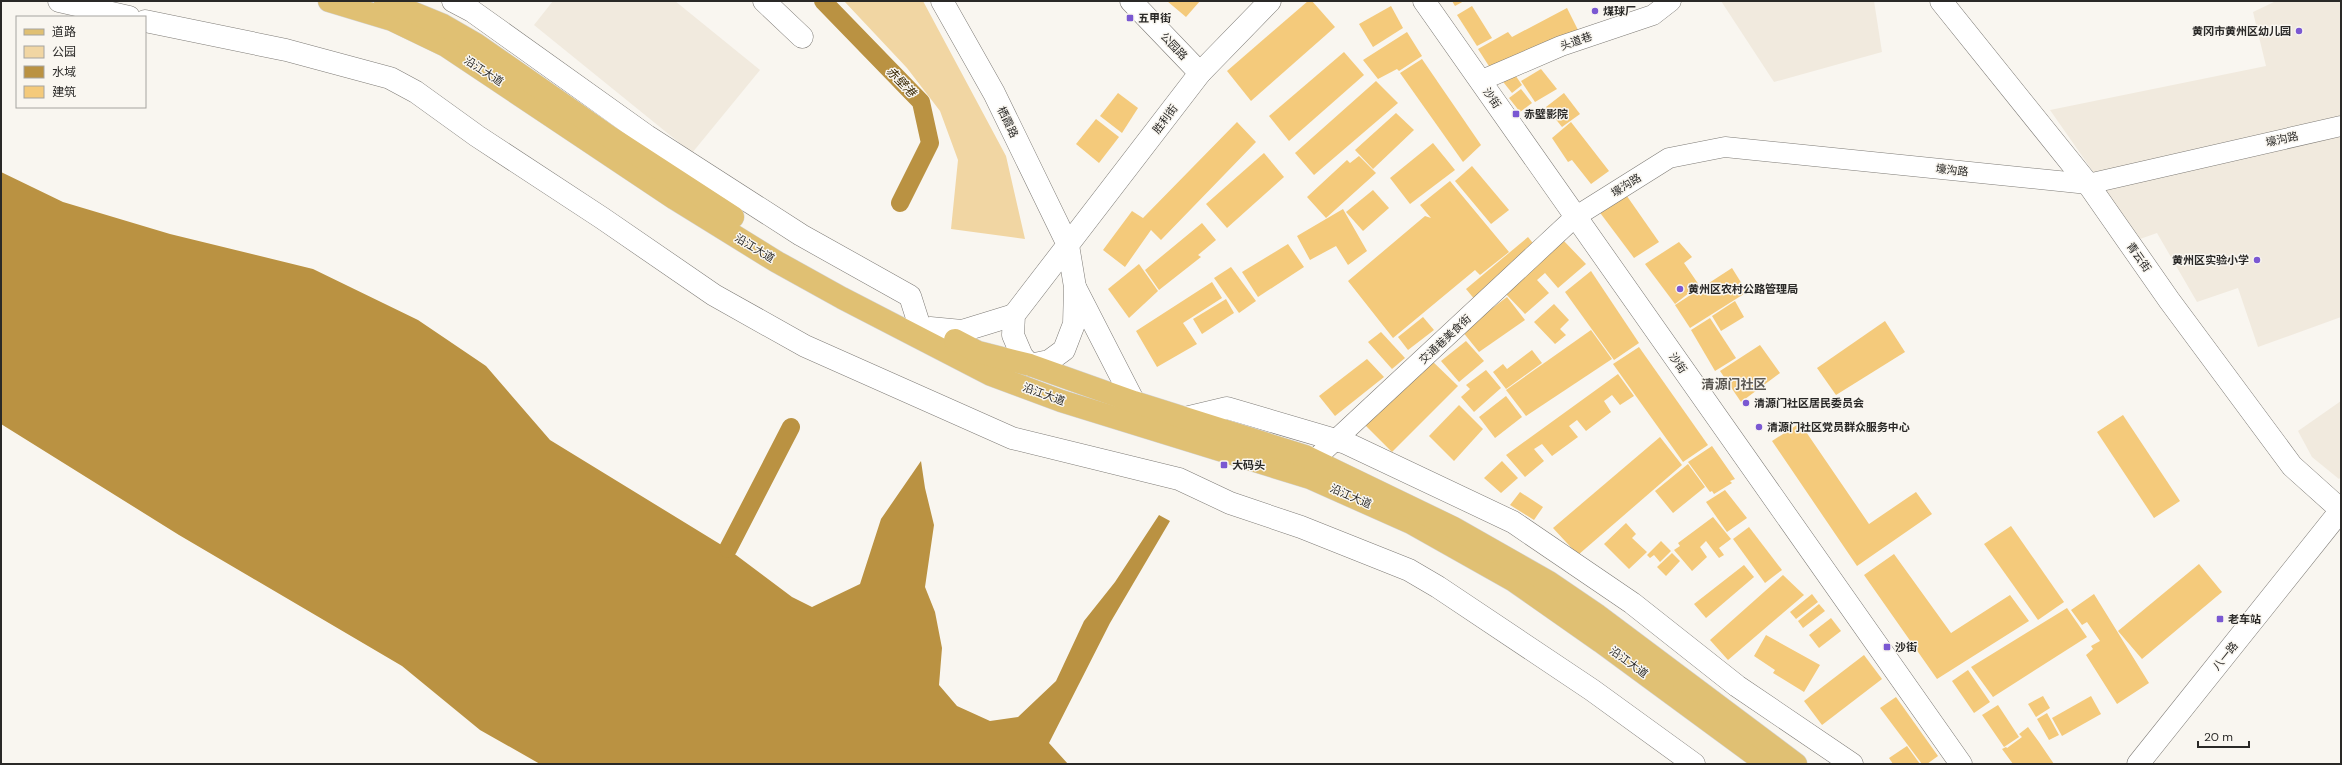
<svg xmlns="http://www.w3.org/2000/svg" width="2342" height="765" viewBox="0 0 2342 765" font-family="'DM Sans','Noto Sans SC',sans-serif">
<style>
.built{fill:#f1eade}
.green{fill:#f1d6a3}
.water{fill:#ba9242}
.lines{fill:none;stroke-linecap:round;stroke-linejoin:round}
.canal{stroke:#ba9242;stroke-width:18}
.building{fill:#f4ca7b}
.street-casing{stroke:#7e7b76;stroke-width:21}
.secondary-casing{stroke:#7e7b76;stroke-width:23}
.primary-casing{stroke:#d4d4d4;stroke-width:23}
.street{stroke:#fff;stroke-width:20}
.secondary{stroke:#fff;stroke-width:22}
.primary{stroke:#e0c073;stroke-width:22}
.poi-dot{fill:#7a58d2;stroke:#f9f6f0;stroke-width:1.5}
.labels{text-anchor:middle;stroke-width:3;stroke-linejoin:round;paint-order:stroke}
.poi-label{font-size:11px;font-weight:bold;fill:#2a2927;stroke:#f9f6f0;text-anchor:start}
.street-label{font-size:11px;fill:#2a2927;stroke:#f9f6f0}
.water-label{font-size:12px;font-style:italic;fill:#3a2905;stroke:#f9f6f0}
.quarter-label{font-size:13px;font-weight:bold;fill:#5a5752;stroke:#f9f6f0}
</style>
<rect width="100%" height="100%" fill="#f9f6f0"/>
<g class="built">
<path d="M553 1H675L760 70 692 153 534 25Z"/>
<path d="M1721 1H1874L1882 52 1774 82Z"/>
<path d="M2276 1H2341V317L2258 347 2238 288 2197 302 2157 233 2140 239 2050 110 2266 66 2253 12Z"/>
<path d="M2341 401V477L2339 479 2312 457 2298 431Z"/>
</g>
<path class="green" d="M844 1H923L1006 156 1025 239 951 229 958 160 940 111 907 68Z"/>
<path class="water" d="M1 172 63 202 170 234 313 269 418 320 486 366 550 440 728 549 792 597 812 607 860 584 881 519 921 461 925 488 934 525 925 587 935 612 942 648 939 685 957 706 990 721 1018 717 1056 681 1084 621 1115 582 1159 515 1170 521 1110 623 1049 743 1068 764H540L480 730 402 666 179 535 1 424Z"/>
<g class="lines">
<g class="canal">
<path d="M823 1 921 102 930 143 900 203"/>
<path d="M728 549 791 427"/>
</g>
</g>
<g class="building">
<path d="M1167 1H1200L1186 17Z"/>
<path d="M1308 1H1312L1335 27 1251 101 1227 71Z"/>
<path d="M1452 1H1464L1455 6Z"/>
<path d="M1391 6 1403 28 1373 47 1359 24Z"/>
<path d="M1472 6 1492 38 1477 46 1457 15Z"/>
<path d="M1567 8 1582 38 1494 74 1478 49 1508 32 1512 37Z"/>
<path d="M1407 32 1422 56 1399 71 1397 69 1378 79 1363 60Z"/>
<path d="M1344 52 1364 75 1289 141 1269 116Z"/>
<path d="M1422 59 1481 145 1463 162 1400 73Z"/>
<path d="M1511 69 1522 85 1512 93 1500 78Z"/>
<path d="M1541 69 1557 89 1535 102 1521 81Z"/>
<path d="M1376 81 1398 103 1314 175 1295 153Z"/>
<path d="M1521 89 1532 103 1520 112 1509 98Z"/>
<path d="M1118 93 1138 108 1122 133 1100 116Z"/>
<path d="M1564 93 1580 114 1562 127 1546 107Z"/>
<path d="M1396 113 1414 130 1373 169 1355 150Z"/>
<path d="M1096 119 1119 137 1099 163 1076 144Z"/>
<path d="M1237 122 1256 142 1161 240 1151 230 1125 267 1103 250 1132 211 1143 218Z"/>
<path d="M1571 122 1609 171 1591 184 1572 160 1568 162 1552 138Z"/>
<path d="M1433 143 1455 170 1410 204 1390 178Z"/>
<path d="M1264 153 1284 177 1227 228 1206 204Z"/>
<path d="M1359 156 1376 173 1326 218 1307 197 1347 160 1350 163Z"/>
<path d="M1472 166 1509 210 1491 224 1455 181Z"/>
<path d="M1450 181 1509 252 1480 275 1475 270 1393 338 1348 281 1425 216 1431 218 1420 205Z"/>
<path d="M1622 189 1659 242 1634 258 1595 206Z"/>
<path d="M1373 190 1389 208 1363 231 1346 212Z"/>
<path d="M1343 209 1367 251 1348 265 1336 246 1310 260 1297 236Z"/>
<path d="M1202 223 1216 240 1198 255 1201 257 1159 290 1145 270Z"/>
<path d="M1528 237 1536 247 1476 301 1466 289Z"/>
<path d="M1563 240 1586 264 1558 288 1545 273 1537 280 1549 293 1525 314 1504 292Z"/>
<path d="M1679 242 1692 257 1684 263 1699 285 1675 304 1645 264Z"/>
<path d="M1288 244 1304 267 1258 297 1242 272Z"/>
<path d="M1139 264 1158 291 1129 318 1108 289Z"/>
<path d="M1231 267 1256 301 1239 313 1214 278Z"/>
<path d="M1732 268 1747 292 1690 328 1675 305Z"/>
<path d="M1591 271 1639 343 1614 360 1565 292Z"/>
<path d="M1212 282 1222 298 1183 323 1197 344 1157 367 1136 331Z"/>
<path d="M1507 297 1525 320 1479 352 1462 331Z"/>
<path d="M1226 299 1234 313 1202 334 1193 319Z"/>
<path d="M1735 301 1744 317 1721 331 1712 316Z"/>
<path d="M1554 304 1569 320 1560 329 1566 335 1555 344 1534 322Z"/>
<path d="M1423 317 1434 330 1408 350 1398 337Z"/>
<path d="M1710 318 1736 358 1715 371 1691 330Z"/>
<path d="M1885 321 1905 352 1836 395 1817 368Z"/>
<path d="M1591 330 1612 359 1526 416 1506 390Z"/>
<path d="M1381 332 1405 358 1392 369 1368 342Z"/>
<path d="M1466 341 1484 361 1459 382 1441 361Z"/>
<path d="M1760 345 1780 373 1741 402 1720 371Z"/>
<path d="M1639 347 1708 445 1683 462 1613 364Z"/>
<path d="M1532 350 1542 363 1506 389 1493 372 1503 364 1507 369Z"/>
<path d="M1367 359 1384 377 1335 416 1319 396Z"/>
<path d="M1430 359 1458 386 1392 452 1364 424Z"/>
<path d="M1486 370 1501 388 1474 412 1461 397 1470 389 1466 385Z"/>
<path d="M1618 374 1634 396 1620 405 1612 395 1604 401 1611 412 1586 431 1577 420 1569 426 1578 437 1552 456 1542 444 1534 449 1544 461 1525 477 1506 455Z"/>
<path d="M1506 396 1522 417 1495 438 1479 417Z"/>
<path d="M1459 405 1483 429 1454 461 1429 436Z"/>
<path d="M2123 415 2180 501 2154 518 2097 432Z"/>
<path d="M1800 423 1869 524 1916 492 1932 514 1857 566 1772 441Z"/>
<path d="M1660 437 1682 465 1578 555 1553 528Z"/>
<path d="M1712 446 1735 479 1730 481 1732 483 1714 494 1712 491 1710 492 1688 462Z"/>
<path d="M1502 461 1518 478 1501 493 1484 478Z"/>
<path d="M1688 464 1705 487 1673 513 1655 491Z"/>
<path d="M1725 490 1747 518 1727 532 1706 502Z"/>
<path d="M1520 492 1543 507 1534 520 1510 505Z"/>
<path d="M1713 517 1731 539 1719 548 1724 555 1719 558 1706 541 1700 547 1707 557 1692 571 1674 550 1680 546 1678 543Z"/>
<path d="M1626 523 1636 534 1632 538 1647 552 1629 569 1604 544Z"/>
<path d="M2011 526 2064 602 2038 620 1984 544Z"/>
<path d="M1749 527 1782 570 1765 583 1733 539Z"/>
<path d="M1661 541 1671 551 1660 562 1654 555 1650 558 1647 555Z"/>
<path d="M1672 553 1680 561 1666 576 1657 567Z"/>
<path d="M1894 554 1951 633 2010 595 2029 621 1937 679 1864 575Z"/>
<path d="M2199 564 2222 592 2142 659 2118 631Z"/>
<path d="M1744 565 1754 577 1706 618 1694 604Z"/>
<path d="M1783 575 1804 595 1728 660 1710 640Z"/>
<path d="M1812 594 1818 602 1796 619 1790 612Z"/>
<path d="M2094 594 2149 683 2117 704 2086 655 2093 649 2091 646 2100 641 2087 622 2082 625 2071 610Z"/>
<path d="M1819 604 1825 611 1803 628 1798 621Z"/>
<path d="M2067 608 2087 637 1993 697 1971 667Z"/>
<path d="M1831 618 1841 631 1819 648 1809 635Z"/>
<path d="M1766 635 1820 665 1804 692 1773 673 1775 670 1754 656Z"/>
<path d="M1864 655 1882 679 1822 725 1804 701Z"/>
<path d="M1968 670 1990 702 1974 713 1952 681Z"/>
<path d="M2043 696 2050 708 2036 717 2028 704Z"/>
<path d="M2091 696 2101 714 2062 736 2052 718Z"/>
<path d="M1896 697 1938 756 1927 764H1922L1880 708Z"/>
<path d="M1998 705 2019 737 2004 747 1982 715Z"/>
<path d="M2047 713 2059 735 2049 740 2037 719Z"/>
<path d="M2028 727 2039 742 2054 764H2013L2002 749 2006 747 2007 748 2022 737 2019 734Z"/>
<path d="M1907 746 1920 764H1893L1889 758Z"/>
</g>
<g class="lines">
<defs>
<g id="street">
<path d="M1480 81 1561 46 1653 15 1671 1"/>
<path d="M1314 460 1575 217 1669 158 1725 147 2088 184 2341 126"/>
</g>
<g id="secondary">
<path d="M59 1 129 17"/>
<path d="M453 1 472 11 647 136 801 235 910 296 918 321"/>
<path d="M764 1 802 37"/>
<path d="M942 1 994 93 1068 245 1075 287 1074 324 1064 350 1049 361 1030 365 1022 356 1013 335 1014 315 1200 73 1270 1"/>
<path d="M1131 1 1200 73"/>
<path d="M1424 1 1961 764"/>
<path d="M1941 1 2088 184 2169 300 2292 466 2341 510"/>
<path d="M145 21 286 50 390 78 416 92 477 136 602 218 714 295 805 346 1012 438 1179 479 1230 503 1301 527 1409 570 1438 587 1592 690 1694 764"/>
<path d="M1076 289 1134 402"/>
<path d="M930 328 962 331 1014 315"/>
<path d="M1185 418 1227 408 1346 443 1513 522 1632 603 1737 686 1852 764"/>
<path d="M2138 764 2341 510"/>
</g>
<g id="primary">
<path d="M329 1 392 20 446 46 675 199 777 262 842 298 991 375 1061 401 1310 478 1411 523 1514 581 1601 642 1767 764"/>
<path d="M385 1 443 25 476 44 610 137 733 217"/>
<path d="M955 340 978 352 1030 365 1134 402 1305 456 1454 528 1549 582 1596 614 1796 764"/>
</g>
</defs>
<use href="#street" class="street-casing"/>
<use href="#secondary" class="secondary-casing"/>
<use href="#primary" class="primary-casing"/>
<use href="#street" class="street"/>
<use href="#secondary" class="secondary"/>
<use href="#primary" class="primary"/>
</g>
<g class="poi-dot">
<circle cx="1595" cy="11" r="4"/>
<rect x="1126" y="14" width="8" height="8" rx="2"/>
<circle cx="2299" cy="31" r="4"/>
<rect x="1512" y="110" width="8" height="8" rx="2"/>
<circle cx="2257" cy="260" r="4"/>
<circle cx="1680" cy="289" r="4"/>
<circle cx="1746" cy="403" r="4"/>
<circle cx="1759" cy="427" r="4"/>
<rect x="1220" y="461" width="8" height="8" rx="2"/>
<rect x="2216" y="615" width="8" height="8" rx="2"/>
<rect x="1883" y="643" width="8" height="8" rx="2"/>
</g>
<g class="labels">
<g class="poi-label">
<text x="1603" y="15">煤球厂</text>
<text x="1138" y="22">五甲街</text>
<text x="2291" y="35" text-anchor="end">黄冈市黄州区幼儿园</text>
<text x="1524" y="118">赤壁影院</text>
<text x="2249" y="264" text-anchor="end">黄州区实验小学</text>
<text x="1688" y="293">黄州区农村公路管理局</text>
<text x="1754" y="407">清源门社区居民委员会</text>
<text x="1767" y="431">清源门社区党员群众服务中心</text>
<text x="1232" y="469">大码头</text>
<text x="2228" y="623">老车站</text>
<text x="1895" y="651">沙街</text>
</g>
<g class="street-label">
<text transform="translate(1576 41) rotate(-19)" y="4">头道巷</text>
<text transform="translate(1174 46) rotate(46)" y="4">公园路</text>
<text transform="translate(484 71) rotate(33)" y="4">沿江大道</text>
<text transform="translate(1492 98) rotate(55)" y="4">沙街</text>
<text transform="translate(1165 119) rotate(-53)" y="4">胜利街</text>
<text transform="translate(1008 122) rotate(64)" y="4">栖霞路</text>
<text transform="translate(2282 139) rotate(-13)" y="4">壕沟路</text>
<text transform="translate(1952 170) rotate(6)" y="4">壕沟路</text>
<text transform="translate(1626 185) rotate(-32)" y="4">壕沟路</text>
<text transform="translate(755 248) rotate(31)" y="4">沿江大道</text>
<text transform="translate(2139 257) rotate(55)" y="4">青云街</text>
<text transform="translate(1445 339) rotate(-43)" y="4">交通巷美食街</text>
<text transform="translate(1678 363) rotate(55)" y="4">沙街</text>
<text transform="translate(1044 394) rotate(20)" y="4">沿江大道</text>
<text transform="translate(1351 496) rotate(23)" y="4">沿江大道</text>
<text transform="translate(2225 656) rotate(-51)" y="4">八一路</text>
<text transform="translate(1629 662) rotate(36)" y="4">沿江大道</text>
</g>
<g class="water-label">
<text transform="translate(901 82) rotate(46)" y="4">赤壁港</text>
</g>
<g class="quarter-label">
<text x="1734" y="389">清源门社区</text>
</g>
</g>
<rect width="2342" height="765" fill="none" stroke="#2a2927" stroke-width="4"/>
<rect x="16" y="16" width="130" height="92" fill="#f9f6f0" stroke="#a6a4a0"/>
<rect x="24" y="29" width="20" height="6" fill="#e0c073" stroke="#a6a4a0"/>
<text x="52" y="36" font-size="12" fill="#2a2927">道路</text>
<rect x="24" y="46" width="20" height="12" fill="#f1d6a3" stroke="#a6a4a0"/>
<text x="52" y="56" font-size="12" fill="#2a2927">公园</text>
<rect x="24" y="66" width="20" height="12" fill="#ba9242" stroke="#a6a4a0"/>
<text x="52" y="76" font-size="12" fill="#2a2927">水域</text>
<rect x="24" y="86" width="20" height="12" fill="#f4ca7b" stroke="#a6a4a0"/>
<text x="52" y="96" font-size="12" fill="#2a2927">建筑</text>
<path d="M2198 741v6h51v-6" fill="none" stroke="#2a2927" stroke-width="2"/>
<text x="2204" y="741" font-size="12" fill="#2a2927" stroke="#f9f6f0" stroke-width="3" paint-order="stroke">20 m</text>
</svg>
